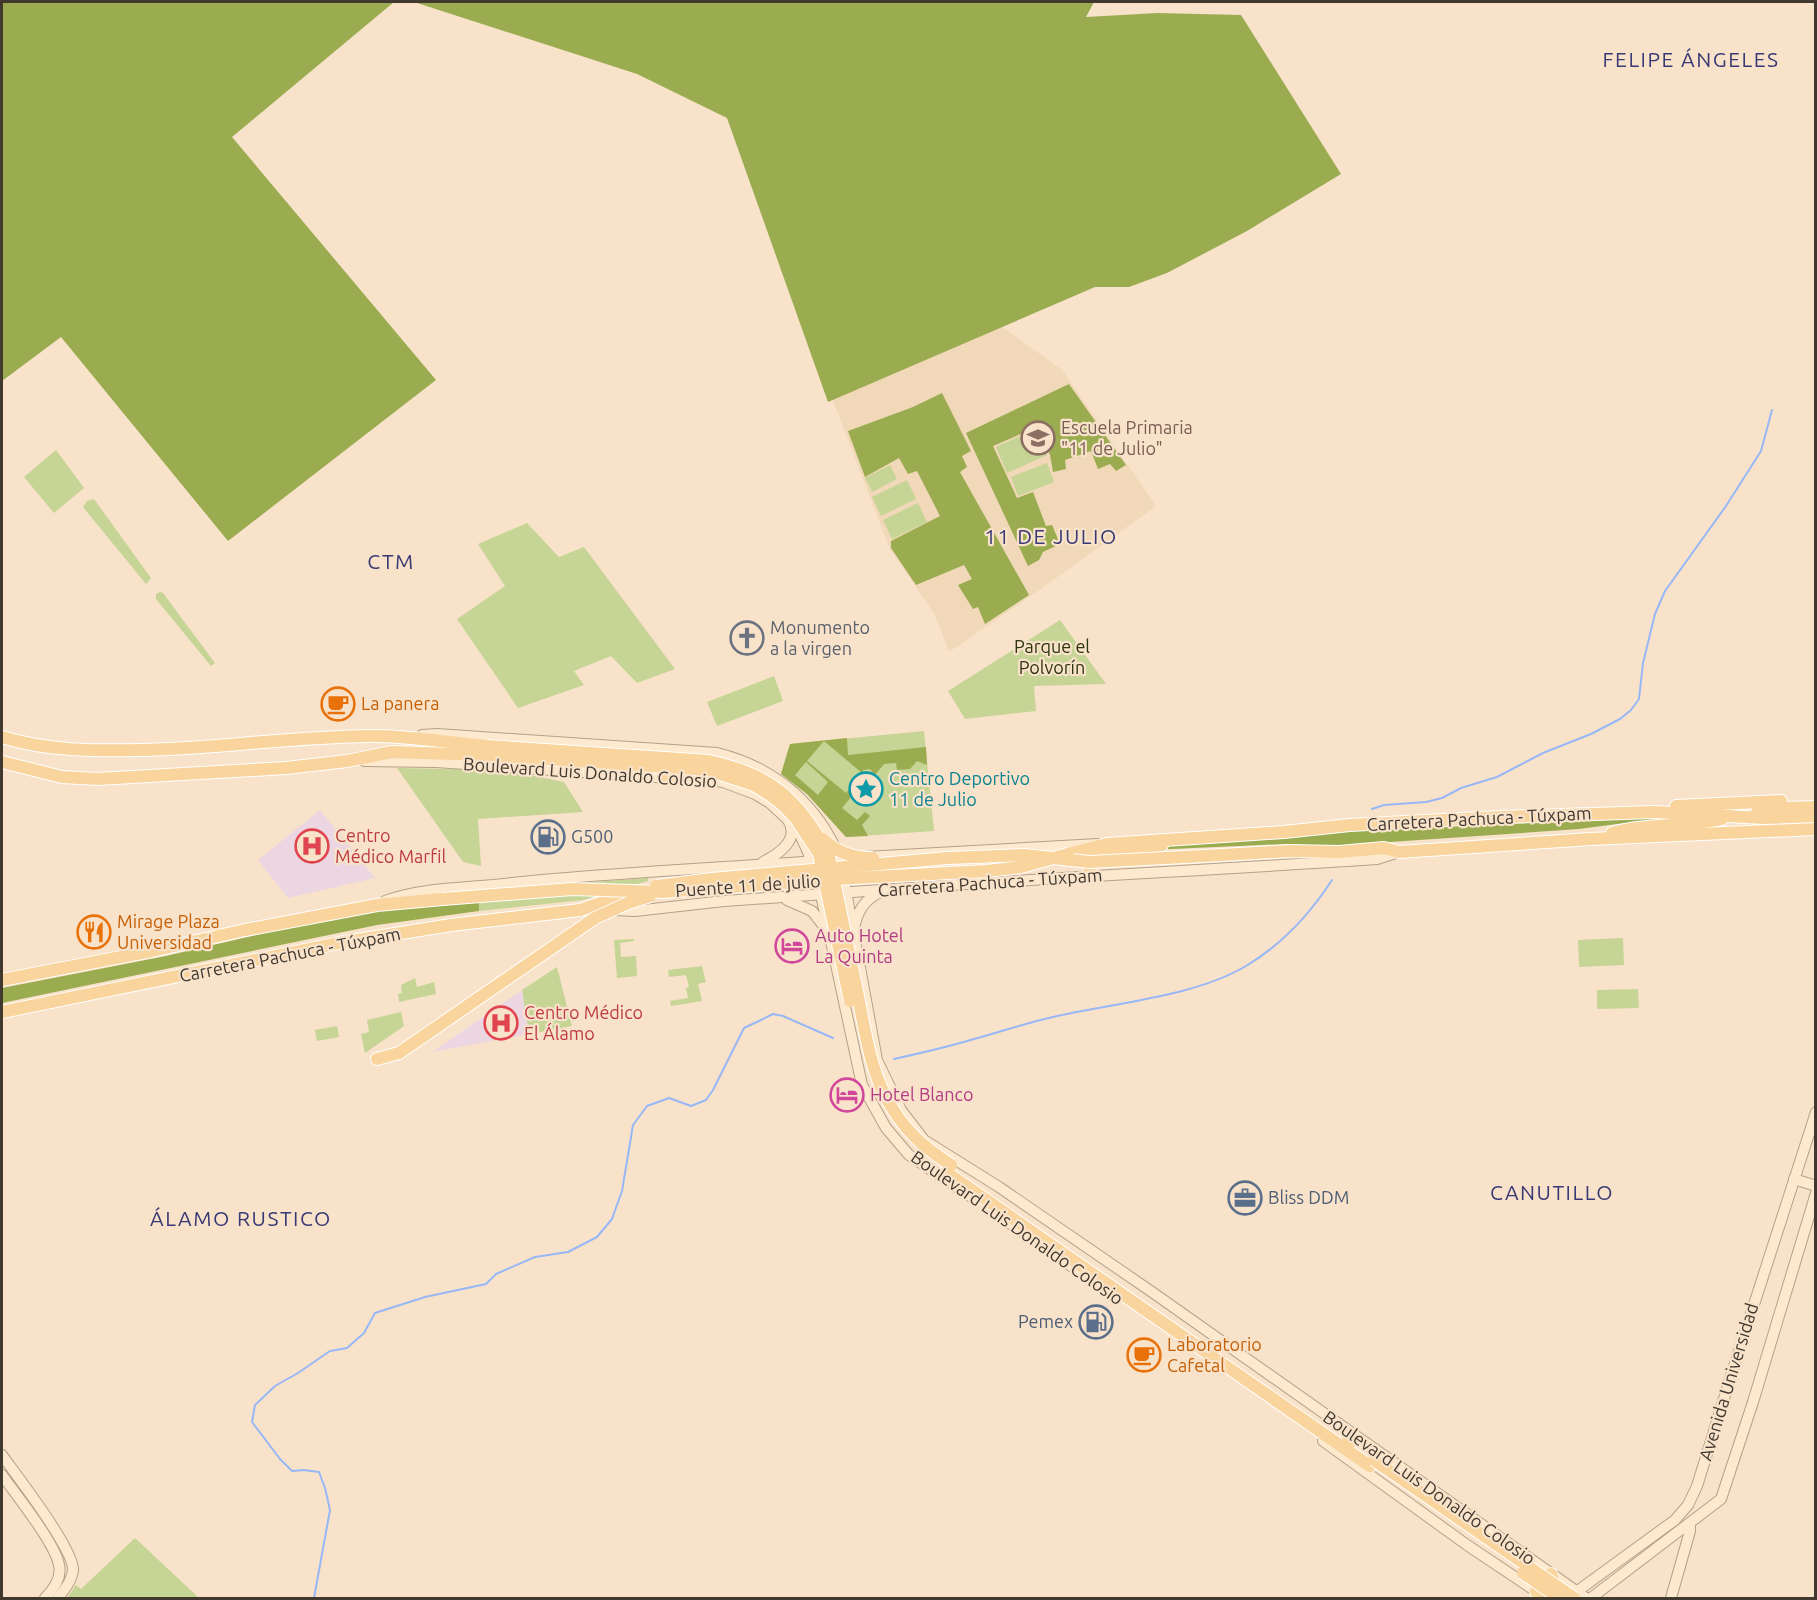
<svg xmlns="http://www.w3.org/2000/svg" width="1817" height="1600" viewBox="0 0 1817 1600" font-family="Ubuntu,sans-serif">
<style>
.built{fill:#f0d8b8}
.medical{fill:#ecd6e2}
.green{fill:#c6d495}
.forest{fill:#9aac4f;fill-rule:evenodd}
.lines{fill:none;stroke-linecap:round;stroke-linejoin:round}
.stream{stroke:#98b7f6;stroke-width:2}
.secondary-casing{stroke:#b4a189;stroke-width:12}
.primary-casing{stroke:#fff;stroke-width:14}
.secondary{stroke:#fce9ce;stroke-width:10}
.primary{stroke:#f9d49c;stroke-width:12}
.primary-bridge-casing{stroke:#fff;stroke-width:14;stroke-linecap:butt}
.primary-bridge{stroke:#f9d49c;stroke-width:12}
.labels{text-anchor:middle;stroke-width:4.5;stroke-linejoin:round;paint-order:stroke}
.education-label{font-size:18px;fill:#785e54;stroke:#f8e3ca;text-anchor:start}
.worship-label{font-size:18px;fill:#5b616d;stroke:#f8e3ca;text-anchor:start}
.park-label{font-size:18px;fill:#2d340d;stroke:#f8e3ca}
.food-label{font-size:18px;fill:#c56008;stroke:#f8e3ca;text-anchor:start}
.street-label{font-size:18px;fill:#41392f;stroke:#f8e3ca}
.culture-label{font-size:18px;fill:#0d838f;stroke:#f8e3ca;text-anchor:start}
.health-label{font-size:18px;fill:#be3a42;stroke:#f8e3ca;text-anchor:start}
.service-label{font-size:18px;fill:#4e5e75;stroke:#f8e3ca;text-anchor:start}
.hotel-label{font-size:18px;fill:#b23c85;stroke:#f8e3ca;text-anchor:start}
.quarter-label{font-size:21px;letter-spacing:1.5px;fill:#393975;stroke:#f8e3ca}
</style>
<rect width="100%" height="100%" fill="#f8e3ca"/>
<path class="built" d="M996 322 1062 370 1156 506 1038 591 949 652 935 615 890 549 827 385Z"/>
<g class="medical">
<path d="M320 810 375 878 288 898 258 860Z"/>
<path d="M522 990 529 1034 432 1052 483 1017Z"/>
</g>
<g class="green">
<path d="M1036 429 1047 455 1007 473 996 447Z"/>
<path d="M56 450 84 488 54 513 24 477Z"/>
<path d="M1047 463 1054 482 1018 496 1011 477Z"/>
<path d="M890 465 897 479 872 492 865 478Z"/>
<path d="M907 480 916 499 881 516 872 497Z"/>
<path d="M94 499 151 578 146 584 83 507 87 501Z"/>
<path d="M918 503 927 522 892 539 883 520Z"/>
<path d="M527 523 559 557 584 547 675 669 637 683 611 656 574 671 584 685 518 708 457 619 505 586 478 544Z"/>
<path d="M160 592 163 593 215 663 211 666 156 599V594Z"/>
<path d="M1060 620 1106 684 1034 686 1036 711 965 719 948 691Z"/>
<path d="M774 676 783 701 717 726 707 702Z"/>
<path d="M924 731 934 831 846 837 807 794 781 774 790 744Z"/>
<path d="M397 768 505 770 564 782 583 812 478 819 481 866 463 862Z"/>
<path d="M648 878V881L583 900 479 911V900L555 885Z"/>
<path d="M1623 938 1624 965 1579 967 1578 940Z"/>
<path d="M634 939V941L620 943 621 957 636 956 637 976 617 978 614 940Z"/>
<path d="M702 966 706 982 698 984 702 1001 671 1006 670 1001 688 998 686 988 689 987 686 975 669 977 668 970Z"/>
<path d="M557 967 572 1026 529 1034 522 990Z"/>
<path d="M415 978 417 987 434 982 436 994 399 1002 398 994 402 993 401 985Z"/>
<path d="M1638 989 1639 1008 1597 1009V990Z"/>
<path d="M401 1012 404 1026 365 1053 361 1034 369 1032 367 1020Z"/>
<path d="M337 1026 339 1037 317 1041 315 1030Z"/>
<path d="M135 1538 199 1598H67L76 1585 81 1589Z"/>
</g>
<g class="forest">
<path d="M2 2H394L232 137 436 380 228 541 61 337 2 381Z"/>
<path d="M414 2H1094L1086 17 1157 13 1241 15 1341 174 1247 231 1167 273 1129 287H1095L828 402 727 118 637 74Z"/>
<path d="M1069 384 1126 465 1116 471 1110 464 1098 469 1091 451 1065 460 1066 469 1053 472 1050 455 1037 427 993 446 1017 498 1033 492 1046 526 1052 525 1060 544 1043 552 1039 560 1028 566 966 433Z"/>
<path d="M942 393 971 451 962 456 967 467 960 472 1029 595 985 624 978 607 973 609 958 585 972 579 964 565 916 585 891 548V541L940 516 917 471 908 474 899 458 865 477 848 431 913 407Z"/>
<path d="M847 738 848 755 926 747 927 765 917 761 910 769 897 770 896 763 884 764 875 775 870 769 863 770V782L842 808 857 820 865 812 870 816 862 825 868 836 846 837 807 794 781 774 790 744ZM824 741 862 773 846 793 807 761ZM806 762 828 782 818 795 795 775Z"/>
<path d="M1692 817V820L1625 823 1579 829 1331 846 1286 844 1149 850 1173 844 1396 828Z"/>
<path d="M479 900V911L377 925 2 1003V988L166 956 334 917 402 907Z"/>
</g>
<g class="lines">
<g class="stream">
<path d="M1372 809 1384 805 1426 802 1442 798 1461 788 1497 777 1543 753 1591 734 1620 719 1631 710 1639 699 1643 663 1655 614 1665 591 1726 506 1761 451 1772 410"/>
<path d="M894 1059C921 1053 948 1047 974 1039 1000 1032 1026 1023 1053 1017 1112 1003 1194 997 1246 966 1281 945 1310 914 1332 880"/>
<path d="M314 1598 330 1510 325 1488 319 1472 304 1470 292 1471 280 1459 252 1422 255 1405 275 1386 298 1373 330 1351 347 1348 364 1333 375 1313 425 1297 486 1284 496 1274 535 1257 568 1252 597 1237 612 1219 622 1191 633 1125 647 1106 669 1098 691 1106 706 1100 713 1090 744 1028 761 1020 773 1014 783 1016 833 1038"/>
</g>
<defs>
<g id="secondary">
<path d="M422 735 437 734 717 753C774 767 818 804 840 859L877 1060 901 1110 924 1140 999 1187 1152 1292 1586 1598"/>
<path d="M364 761 436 762 669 778"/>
<path d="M694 777 723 782 755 794 770 803 797 828 812 861 821 895 862 1085 886 1128 909 1155 973 1198"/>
<path d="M865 857 1098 844"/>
<path d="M763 862C777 855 801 840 788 820"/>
<path d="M841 893C1020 879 1198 871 1377 859L1399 852"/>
<path d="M787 900 812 911 826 929"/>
<path d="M385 901C416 889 459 888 493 885 600 873 709 869 817 861"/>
<path d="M614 910 635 911 724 901 825 894"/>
<path d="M854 928C858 911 863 901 880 892"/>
<path d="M1794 1179 1816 1186"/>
<path d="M1008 1222 1108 1292"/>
<path d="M1323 1441 1467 1545 1546 1598"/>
<path d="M2 1455C16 1475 74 1549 73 1570 72 1581 64 1590 58 1598"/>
<path d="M2 1475C16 1495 55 1543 59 1565 62 1578 53 1590 45 1598"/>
<path d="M1572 1595 1675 1520 1688 1505 1697 1486 1731 1376 1816 1112"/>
<path d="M1591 1598 1721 1499 1753 1402 1816 1193"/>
<path d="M1671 1598 1690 1531V1524"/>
</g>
<g id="primary">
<path d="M2 737C47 751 94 751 142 750 217 748 293 737 369 736 408 735 448 743 487 746"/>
<path d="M2 762 62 777 98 779 286 768 347 761 392 752 486 755"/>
<path d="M663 778 704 773"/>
<path d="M1676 806 1781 801"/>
<path d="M1757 812 1784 808 1816 807"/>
<path d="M1612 833C1648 823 1686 827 1722 819"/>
<path d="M1068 854 1107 844 1284 832 1350 825 1500 817 1654 812 1764 818 1816 816"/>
<path d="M1222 855 1290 851 1339 852 1384 848 1399 852 1591 839 1816 829"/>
<path d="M1089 876 1090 864 1093 859 1162 845"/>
<path d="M2 980 152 951 245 930 377 905 443 899"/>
<path d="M2 1012 339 943 451 925 580 910 633 892"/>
<path d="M377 1059 399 1053"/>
<path d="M946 1172 1370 1466"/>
<path d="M1346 1431 1350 1443"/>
<path d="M1536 1592C1545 1593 1551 1591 1553 1582L1551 1574"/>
</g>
</defs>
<use href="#secondary" class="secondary-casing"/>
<use href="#primary" class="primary-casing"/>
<use href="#secondary" class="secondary"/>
<use href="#primary" class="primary"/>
<defs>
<g id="primary-bridge">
<path d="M487 746 709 761C773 775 795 798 828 852 838 900 848 948 858 996 865 1031 870 1069 888 1101 904 1130 923 1147 951 1165"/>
<path d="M486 755 708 770 754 785 770 795 783 805 796 819 819 854 850 1001"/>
<path d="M823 839C838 853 853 858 873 858"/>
<path d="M656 886 712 879 948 858 1024 855 1090 862 1222 855"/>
<path d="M443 899 572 889 663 892 836 879 987 871 1021 867 1068 854"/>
<path d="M399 1053 595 918 628 903 650 896"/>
<path d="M1374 1460 1574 1598"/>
<path d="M1523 1573 1559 1598"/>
</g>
</defs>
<use href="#primary-bridge" class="primary-bridge-casing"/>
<use href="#primary-bridge" class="primary-bridge"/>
</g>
<defs>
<symbol id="school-ring" viewBox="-11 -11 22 22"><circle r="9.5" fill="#f8e3ca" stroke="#8d6e63" stroke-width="1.5"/><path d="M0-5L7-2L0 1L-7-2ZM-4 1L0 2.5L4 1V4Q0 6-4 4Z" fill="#8d6e63"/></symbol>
<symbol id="church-ring" viewBox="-11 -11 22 22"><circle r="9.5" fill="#f8e3ca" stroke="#6b7280" stroke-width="1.5"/><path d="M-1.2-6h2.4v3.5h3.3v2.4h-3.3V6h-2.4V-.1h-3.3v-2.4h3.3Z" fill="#6b7280"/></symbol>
<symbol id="cafe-ring" viewBox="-11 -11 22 22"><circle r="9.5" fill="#f8e3ca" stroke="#e8710a" stroke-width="1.5"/><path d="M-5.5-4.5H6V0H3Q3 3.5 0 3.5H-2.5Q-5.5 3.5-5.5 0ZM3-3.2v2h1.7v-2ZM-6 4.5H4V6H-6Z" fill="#e8710a"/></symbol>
<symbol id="sight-ring" viewBox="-11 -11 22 22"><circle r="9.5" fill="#f8e3ca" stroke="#0f9aa8" stroke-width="1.5"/><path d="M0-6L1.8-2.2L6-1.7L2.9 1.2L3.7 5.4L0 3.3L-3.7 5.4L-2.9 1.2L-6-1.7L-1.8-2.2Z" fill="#0f9aa8"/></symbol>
<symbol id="fuel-ring" viewBox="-11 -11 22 22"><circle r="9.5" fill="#f8e3ca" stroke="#5c6f8a" stroke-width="1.5"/><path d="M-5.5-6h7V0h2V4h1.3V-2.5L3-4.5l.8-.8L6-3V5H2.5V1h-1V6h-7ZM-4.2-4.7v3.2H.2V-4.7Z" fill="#5c6f8a"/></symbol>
<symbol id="hospital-ring" viewBox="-11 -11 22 22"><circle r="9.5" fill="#f8e3ca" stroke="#e0444e" stroke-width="1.5"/><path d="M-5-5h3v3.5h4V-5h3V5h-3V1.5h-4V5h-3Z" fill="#e0444e"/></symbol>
<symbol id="restaurant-ring" viewBox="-11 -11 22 22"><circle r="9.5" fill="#f8e3ca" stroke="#e8710a" stroke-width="1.5"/><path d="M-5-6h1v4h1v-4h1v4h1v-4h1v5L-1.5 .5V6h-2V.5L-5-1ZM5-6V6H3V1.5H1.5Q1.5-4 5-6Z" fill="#e8710a"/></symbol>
<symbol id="hotel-ring" viewBox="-11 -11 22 22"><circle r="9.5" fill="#f8e3ca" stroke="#d1479c" stroke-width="1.5"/><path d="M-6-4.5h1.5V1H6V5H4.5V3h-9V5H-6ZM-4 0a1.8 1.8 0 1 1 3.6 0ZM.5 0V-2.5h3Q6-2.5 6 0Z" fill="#d1479c"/></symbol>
<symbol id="office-ring" viewBox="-11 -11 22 22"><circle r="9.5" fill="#f8e3ca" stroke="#5c6f8a" stroke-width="1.5"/><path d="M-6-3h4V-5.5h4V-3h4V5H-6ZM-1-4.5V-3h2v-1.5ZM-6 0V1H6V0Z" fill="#5c6f8a"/></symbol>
</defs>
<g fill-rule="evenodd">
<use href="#school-ring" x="1019" y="419" width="38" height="38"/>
<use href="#church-ring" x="728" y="619" width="38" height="38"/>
<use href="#cafe-ring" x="319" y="685" width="38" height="38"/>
<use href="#sight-ring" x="847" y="770" width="38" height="38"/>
<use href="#fuel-ring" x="529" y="818" width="38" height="38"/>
<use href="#hospital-ring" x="293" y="827" width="38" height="38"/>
<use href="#restaurant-ring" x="75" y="913" width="38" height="38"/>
<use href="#hotel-ring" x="773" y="927" width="38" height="38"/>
<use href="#hospital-ring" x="482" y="1004" width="38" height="38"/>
<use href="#hotel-ring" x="828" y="1076" width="38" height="38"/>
<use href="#office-ring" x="1226" y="1179" width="38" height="38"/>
<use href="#fuel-ring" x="1077" y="1303" width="38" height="38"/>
<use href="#cafe-ring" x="1125" y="1336" width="38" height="38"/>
</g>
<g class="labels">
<g class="education-label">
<text x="1061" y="434">Escuela Primaria<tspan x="1061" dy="21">"11 de Julio"</tspan></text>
</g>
<g class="worship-label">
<text x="770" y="634">Monumento<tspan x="770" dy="21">a la virgen</tspan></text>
</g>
<g class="park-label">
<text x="1052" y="653">Parque el<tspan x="1052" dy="21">Polvorín</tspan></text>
</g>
<g class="food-label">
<text x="361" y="710">La panera</text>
<text x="117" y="928">Mirage Plaza<tspan x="117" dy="21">Universidad</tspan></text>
<text x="1167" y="1351">Laboratorio<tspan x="1167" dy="21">Cafetal</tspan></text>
</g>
<g class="street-label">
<text transform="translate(590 773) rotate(4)" y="6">Boulevard Luis Donaldo Colosio</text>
<text transform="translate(1479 819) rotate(-3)" y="6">Carretera Pachuca - Túxpam</text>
<text transform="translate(990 883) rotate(-4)" y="6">Carretera Pachuca - Túxpam</text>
<text transform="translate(748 886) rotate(-4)" y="6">Puente 11 de julio</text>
<text transform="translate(290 955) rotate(-11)" y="6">Carretera Pachuca - Túxpam</text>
<text transform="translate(1017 1228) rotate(35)" y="6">Boulevard Luis Donaldo Colosio</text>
<text transform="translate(1729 1382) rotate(-73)" y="6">Avenida Universidad</text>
<text transform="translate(1429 1488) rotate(35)" y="6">Boulevard Luis Donaldo Colosio</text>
</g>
<g class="culture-label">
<text x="889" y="785">Centro Deportivo<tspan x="889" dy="21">11 de Julio</tspan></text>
</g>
<g class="health-label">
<text x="335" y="842">Centro<tspan x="335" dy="21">Médico Marfil</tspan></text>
<text x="524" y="1019">Centro Médico<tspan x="524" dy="21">El Álamo</tspan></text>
</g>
<g class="service-label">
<text x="571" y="843">G500</text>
<text x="1268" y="1204">Bliss DDM</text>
<text x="1073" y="1328" text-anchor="end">Pemex</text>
</g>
<g class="hotel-label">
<text x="815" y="942">Auto Hotel<tspan x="815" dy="21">La Quinta</tspan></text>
<text x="870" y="1101">Hotel Blanco</text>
</g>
<g class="quarter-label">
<text x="1691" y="67">FELIPE ÁNGELES</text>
<text x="1051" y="544">11 DE JULIO</text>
<text x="391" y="569">CTM</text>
<text x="1552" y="1200">CANUTILLO</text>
<text x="241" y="1226">ÁLAMO RUSTICO</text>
</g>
</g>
<rect width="1817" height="1600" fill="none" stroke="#41392f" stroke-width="6"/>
</svg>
